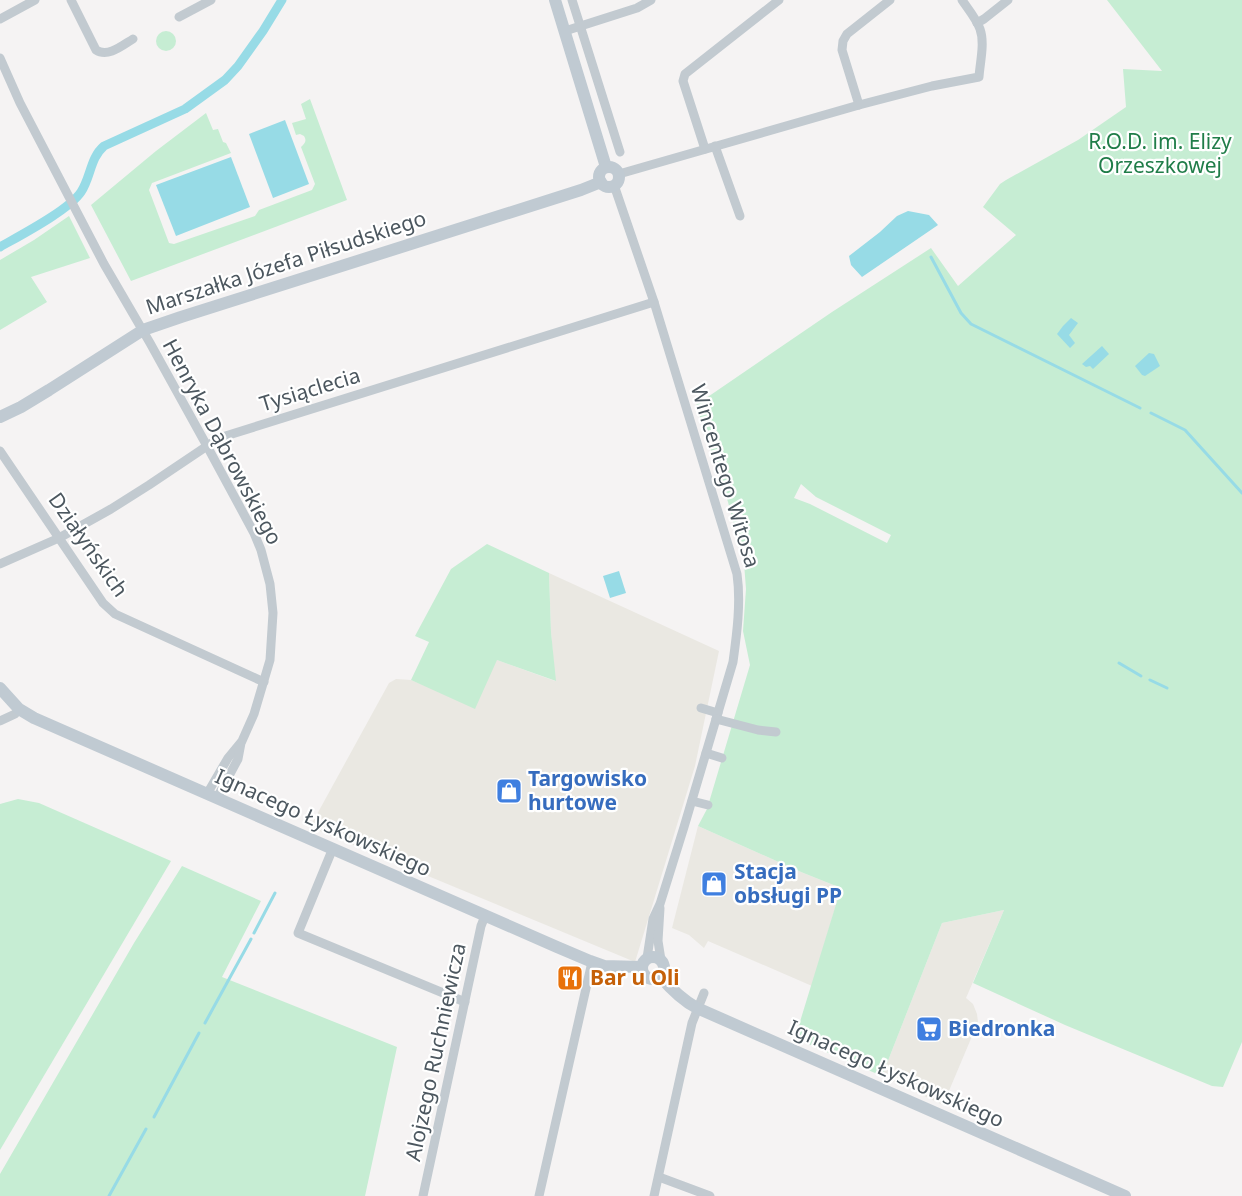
<svg xmlns="http://www.w3.org/2000/svg" width="1242" height="1196" viewBox="0 0 1242 1196" font-family="'Noto Sans',sans-serif">
<style>
.commercial{fill:#eae8e2}
.green{fill:#c6edd3;fill-rule:evenodd}
.water{fill:#97dbe6}
.lines{fill:none;stroke-linecap:round;stroke-linejoin:round}
.stream{stroke:#97dbe6;stroke-width:3}
.canal{stroke:#97dbe6;stroke-width:9}
.street{stroke:#c2cad0;stroke-width:9}
.secondary{stroke:#c0cad2;stroke-width:12}
.labels{text-anchor:middle;stroke-width:4.5;stroke-linejoin:round;paint-order:stroke}
.park-label{font-size:21px;fill:#207d49;stroke:#fff}
.street-label{font-size:21px;fill:#4c575f;stroke:#fff}
.shop-label{font-size:21px;font-weight:bold;fill:#366cbe;stroke:#fff;text-anchor:start}
.food-label{font-size:21px;font-weight:bold;fill:#c56008;stroke:#fff;text-anchor:start}
</style>
<rect width="100%" height="100%" fill="#f5f3f3"/>
<g class="commercial">
<path d="M549 573 719 651 695 766 635 962 310 827 389 683 396 679 411 680 428 687 497 660 555 681 551 632Z"/>
<path d="M698 826 801 872 841 888 812 986 708 941 704 948 689 935 672 928Z"/>
<path d="M1004 910 966 998 973 1004 977 1014 978 1022 943 1105 882 1076 942 923Z"/>
</g>
<g class="green">
<path d="M1107 0H1242V1042L1223 1087 1212 1086 1065 1025 973 983 1004 910 942 923 882 1076 847 1061 846 1056C841 1054 837 1053 831 1054L795 1038 841 888 801 872 698 826 707 809 750 665 743 631 746 589 744 563 728 502 696 405 832 312 931 248 958 286 1016 235 983 207 1000 184 1006 180 1078 140 1126 107 1123 69 1162 71ZM801 484 816 497 891 535 887 543 810 504 794 498Z"/>
<circle cx="166" cy="41" r="10"/>
<path d="M310 99 347 200 131 281 91 205 156 151 206 113 213 130 218 129 223 142 226 143 231 153 152 183 149 190 169 243 174 244 255 216 259 210 312 190 315 184 301 147C305 143 307 141 304 136L300 134 296 135 292 123 306 119 301 104Z"/>
<path d="M69 216 90 258 31 277 47 302 0 330V260L34 240Z"/>
<path d="M487 544 549 573 551 632 556 681 497 660 475 709 411 680 429 642 415 636 451 569Z"/>
<path d="M18 799 39 803 171 861 0 1150V804Z"/>
<path d="M182 866 261 901 222 977 397 1047 365 1196H0V1174L134 943Z"/>
</g>
<g class="water">
<path d="M285 120 309 184 273 198 249 134Z"/>
<path d="M231 157 250 207 176 236 156 185Z"/>
<path d="M908 211 929 215 938 225 862 277 851 265 849 256 880 232 897 216Z"/>
<path d="M1071 318 1078 323 1069 335 1075 343 1070 348 1057 334 1063 326Z"/>
<path d="M1102 346 1109 354 1093 369 1090 366 1086 367 1082 364Z"/>
<path d="M1149 353 1154 354 1160 366 1145 376 1142 375 1135 366Z"/>
<path d="M619 571 626 593 610 598 603 576Z"/>
</g>
<g class="lines">
<g class="stream">
<path d="M931 257 961 313 971 324 1140 408"/>
<path d="M1151 413 1185 430 1242 493"/>
<path d="M1119 663 1141 676"/>
<path d="M1150 680 1167 688"/>
<path d="M254 933 275 893"/>
<path d="M205 1023 251 939"/>
<path d="M154 1117 199 1033"/>
<path d="M109 1196 146 1129"/>
</g>
<path class="canal" d="M0 247C21 235 69 210 81 192 91 177 90 158 104 146L185 109 225 80 238 66 263 31 282 0"/>
<g class="street">
<path d="M71 0 96 50C108 58 123 45 133 39"/>
<path d="M572 0 620 152"/>
<path d="M179 17 211 0"/>
<path d="M0 19 35 0"/>
<path d="M977 23 984 19 1008 0"/>
<path d="M565 31 637 8 651 0"/>
<path d="M0 58 20 103 104 264 150 343 207 446 254 533 261 550 270 584 273 613 270 660 254 714 242 741 228 758 207 794"/>
<path d="M859 105 842 50 843 41 847 34 890 0"/>
<path d="M715 146 740 216"/>
<path d="M705 149 683 81 685 74 779 0"/>
<path d="M619 174 859 105 932 86 979 77C980 62 985 43 980 29 976 18 968 9 962 0"/>
<path d="M614 185 654 302 737 574C741 602 737 633 733 662L684 827 660 904 653 919 647 958"/>
<path d="M0 451 103 603 115 614 264 682"/>
<path d="M0 564 59 538 111 509 149 485 219 438 654 302"/>
<path d="M701 708 718 713"/>
<path d="M716 719 758 730 776 732"/>
<path d="M0 721 15 714 19 709"/>
<path d="M706 753 722 758"/>
<path d="M217 798 238 759 241 743"/>
<path d="M692 801 708 805"/>
<path d="M333 848 298 933 465 1002"/>
<path d="M660 908 658 941 661 960"/>
<path d="M659 1177 710 1196"/>
<path d="M423 1196 481 926 485 916"/>
<path d="M539 1196 592 962"/>
<path d="M654 1196 692 1023 704 993"/>
</g>
<g class="secondary">
<path d="M555 0 606 167"/>
<circle cx="609" cy="177" r="10"/>
<path d="M0 417 21 407 49 390 143 330 181 317 581 190 601 182"/>
<path d="M0 688 19 709 34 718 557 947 590 961 604 966 641 967"/>
<circle cx="653" cy="968" r="11"/>
<path d="M660 976C671 989 682 1000 697 1008L1125 1196"/>
</g>
</g>
<defs>
<symbol id="shop-square" viewBox="-11 -11 22 22"><rect x="-9" y="-9" width="18" height="18" rx="4" fill="#3f7fe0" stroke="#fff"/><path d="M-5-2.5h2.3a2.7 3.5 0 0 1 5.4 0H5L5.5 6h-11ZM-1.5-2.5h3a1.5 2.3 0 0 0-3 0Z" fill="#fff"/></symbol>
<symbol id="restaurant-square" viewBox="-11 -11 22 22"><rect x="-9" y="-9" width="18" height="18" rx="4" fill="#e8710a" stroke="#fff"/><path d="M-5-6h1v4h1v-4h1v4h1v-4h1v5L-1.5 .5V6h-2V.5L-5-1ZM5-6V6H3V1.5H1.5Q1.5-4 5-6Z" fill="#fff"/></symbol>
<symbol id="supermarket-square" viewBox="-11 -11 22 22"><rect x="-9" y="-9" width="18" height="18" rx="4" fill="#3f7fe0" stroke="#fff"/><path d="M-6-5.5h2.5l.6 2H6L4.5 2H-2.5L-4.4-4H-6ZM-1.5 3.2a1.3 1.3 0 1 0 .1 0ZM3 3.2a1.3 1.3 0 1 0 .1 0Z" fill="#fff"/></symbol>
</defs>
<g fill-rule="evenodd">
<use href="#shop-square" x="494" y="776" width="30" height="30"/>
<use href="#shop-square" x="699" y="869" width="30" height="30"/>
<use href="#restaurant-square" x="555" y="963" width="30" height="30"/>
<use href="#supermarket-square" x="914" y="1014" width="30" height="30"/>
</g>
<g class="labels">
<g class="park-label">
<text x="1160" y="149">R.O.D. im. Elizy<tspan x="1160" dy="24">Orzeszkowej</tspan></text>
</g>
<g class="street-label">
<text transform="translate(286 263) rotate(-18)" y="7">Marszałka Józefa Piłsudskiego</text>
<text transform="translate(310 390) rotate(-17)" y="7">Tysiąclecia</text>
<text transform="translate(222 442) rotate(62)" y="7">Henryka Dąbrowskiego</text>
<text transform="translate(725 476) rotate(73)" y="7">Wincentego Witosa</text>
<text transform="translate(88 545) rotate(55)" y="7">Działyńskich</text>
<text transform="translate(323 823) rotate(24)" y="7">Ignacego Łyskowskiego</text>
<text transform="translate(436 1052) rotate(-78)" y="7">Alojzego Ruchniewicza</text>
<text transform="translate(896 1074) rotate(24)" y="7">Ignacego Łyskowskiego</text>
</g>
<g class="shop-label">
<text x="528" y="786">Targowisko<tspan x="528" dy="24">hurtowe</tspan></text>
<text x="734" y="879">Stacja<tspan x="734" dy="24">obsługi PP</tspan></text>
<text x="948" y="1036">Biedronka</text>
</g>
<g class="food-label">
<text x="590" y="985">Bar u Oli</text>
</g>
</g>
</svg>
